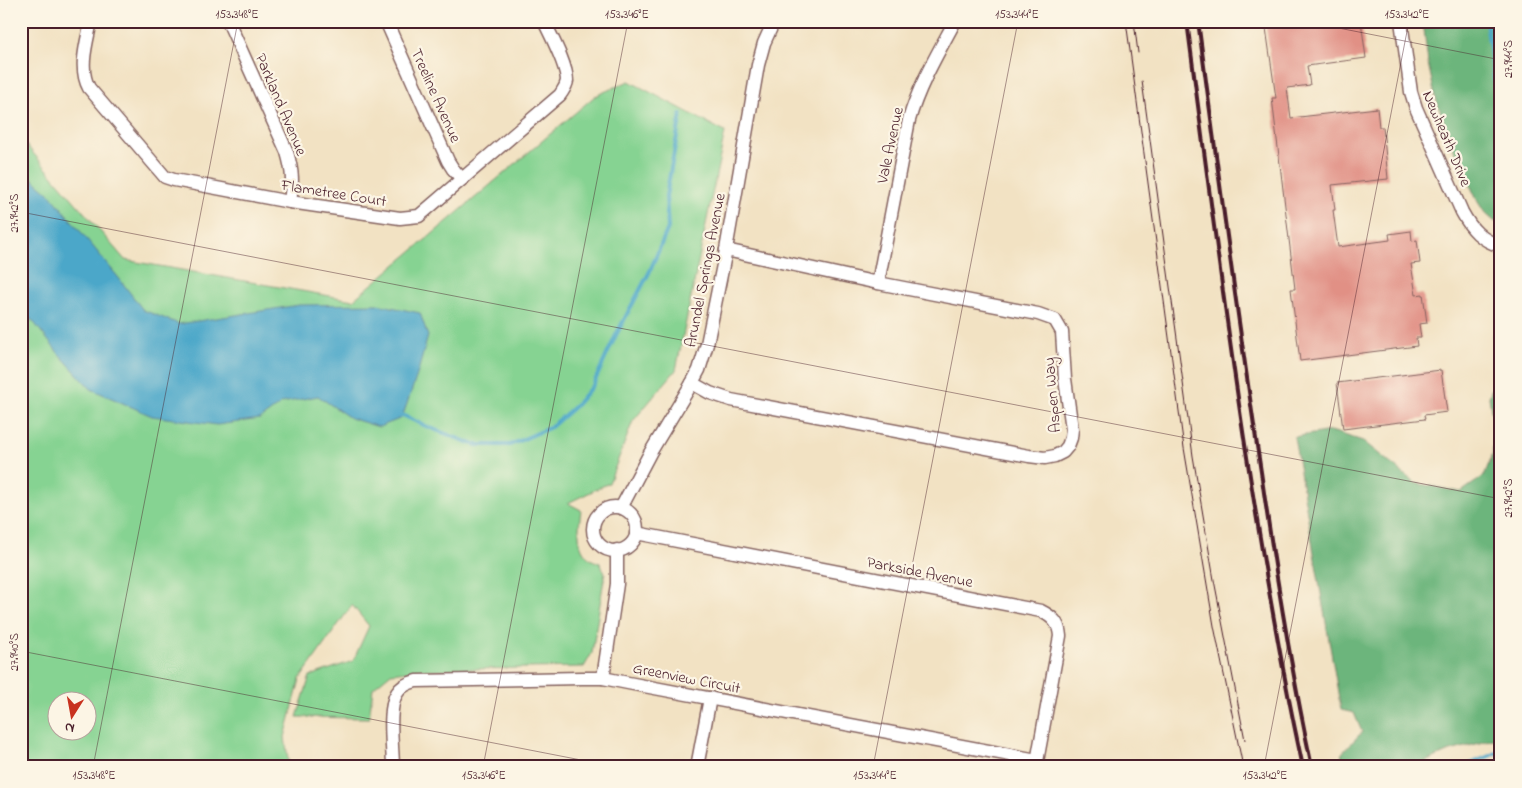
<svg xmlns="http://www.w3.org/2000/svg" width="1522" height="788" viewBox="0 0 1522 788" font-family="'Indie Flower',sans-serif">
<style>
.green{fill:#86d392;stroke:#68795e;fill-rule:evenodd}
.forest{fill:#6cb57c;stroke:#5b6a54}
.water{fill:#4ba7c9;stroke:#4a637a}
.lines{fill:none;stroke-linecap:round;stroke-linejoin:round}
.stream{stroke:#4ba7c9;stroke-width:4}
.building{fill:#e19085}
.minor-casing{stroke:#856360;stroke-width:15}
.minor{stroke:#fff;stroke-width:12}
.tram{stroke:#4a1f2b;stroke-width:1}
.rail{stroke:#4a1f2b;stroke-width:4}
.ticks{fill:none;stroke:#4a1f2b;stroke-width:1;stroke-opacity:0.45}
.labels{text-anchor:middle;stroke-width:4.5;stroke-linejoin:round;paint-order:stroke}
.street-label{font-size:16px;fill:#4a1f2b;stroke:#fcf5e5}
.neatline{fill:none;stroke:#4a1f2b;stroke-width:2}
.ticks-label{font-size:12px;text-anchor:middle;fill:#4a1f2b}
</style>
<rect width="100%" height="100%" fill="#fcf5e5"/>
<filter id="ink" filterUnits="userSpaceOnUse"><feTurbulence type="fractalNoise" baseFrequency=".02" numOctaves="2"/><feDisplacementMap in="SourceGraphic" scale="10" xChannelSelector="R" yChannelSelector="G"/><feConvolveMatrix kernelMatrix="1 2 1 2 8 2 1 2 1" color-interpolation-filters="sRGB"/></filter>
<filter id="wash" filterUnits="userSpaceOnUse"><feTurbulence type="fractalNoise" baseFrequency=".0096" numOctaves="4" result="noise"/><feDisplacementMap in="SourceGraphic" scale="20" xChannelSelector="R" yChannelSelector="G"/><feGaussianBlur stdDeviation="1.12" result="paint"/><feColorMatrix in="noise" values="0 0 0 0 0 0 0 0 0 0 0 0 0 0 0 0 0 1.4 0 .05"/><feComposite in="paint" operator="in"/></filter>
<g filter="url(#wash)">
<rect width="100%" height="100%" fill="#f2e2c3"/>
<path class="green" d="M629 81 725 132 676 370 633 421 609 483 568 503 581 510C579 526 575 546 589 558 591 560 597 562 600 563L605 573 592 653 584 667 416 670 391 673 373 688 369 718 297 717 310 676 353 661 369 626 352 605 300 679 285 737 289 767H21V139L125 260 353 300 430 236 595 96ZM58 700H88V730H58Z"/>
<g class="forest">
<path d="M1423 21H1501V223L1494 221 1485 213 1478 202 1456 155 1435 96 1428 63Z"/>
<path d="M1501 333V737L1447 752 1414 767H1340L1342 753 1362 732 1354 713 1341 710 1294 437 1331 431 1363 441 1415 483 1461 492 1484 476 1493 453V422L1489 397 1493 386 1494 334Z"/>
</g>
<path class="water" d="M21 169 49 193 118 277 143 310 179 324 299 305 377 304 420 313 428 336 417 375 402 418 379 427 350 418 318 396 282 403 260 419 217 425 152 416 91 389 59 354 32 320 21 316Z"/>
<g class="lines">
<g class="stream">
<path d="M1486 21 1501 124"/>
<path d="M400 414 428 427 475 445H510L551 427 575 406 593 385 616 335 650 271 668 228 666 196 681 114"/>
<path d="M1463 767 1501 751"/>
</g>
</g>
<g id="blocks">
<g class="building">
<path d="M1265 21H1361L1366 58 1307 66 1310 85 1287 88 1291 118 1377 108 1379 127H1383L1388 179 1332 185 1335 210H1333L1338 247 1390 240 1389 234 1411 231 1412 241 1417 240 1420 263 1411 264 1416 295 1423 294 1427 323 1419 324 1421 338H1416L1417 346 1300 361 1291 289H1295L1272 98H1276Z"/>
<path d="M1441 370 1447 412 1424 415 1425 419 1343 429 1337 383Z"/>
</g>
</g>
</g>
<g filter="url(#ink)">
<use href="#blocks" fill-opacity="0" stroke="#856360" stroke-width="1"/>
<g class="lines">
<defs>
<g id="minor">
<path d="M91 21C87 42 78 68 89 88L165 177 174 180 290 202 400 218 419 216 560 95C563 90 566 87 567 81 567 65 551 36 544 21"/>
<path d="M228 21 287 152C293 173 293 181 290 202"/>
<path d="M386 21 448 161 453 169 462 179"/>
<path d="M1401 21 1411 92 1416 108 1462 212C1471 229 1482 241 1501 246"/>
<path d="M878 283 909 120C919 85 938 53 955 21"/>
<path d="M692 383 710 393 731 400 1029 456 1045 458 1055 456 1063 452 1068 446 1071 438 1072 429 1065 379 1062 332 1055 320 1038 314 878 283 726 250"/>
<circle cx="615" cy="529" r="22"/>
<path d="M621 508 650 453 692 383 699 370 707 344 726 250 758 65 764 43 774 21"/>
<path d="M636 533 1041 611C1053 617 1059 623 1060 636L1036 767"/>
<path d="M603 678 617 584V550"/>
<path d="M393 767C393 749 387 708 397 693 401 686 408 683 416 681L582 678H603L628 683 1037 760"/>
<path d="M697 767 710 698"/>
</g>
</defs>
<use href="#minor" class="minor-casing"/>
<use href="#minor" class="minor"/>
<g class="tram">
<path d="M1126 21 1184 448 1214 626 1243 767"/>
<path d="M1134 21 1138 53"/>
<path d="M1142 81 1193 456 1214 580 1245 740"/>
</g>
<g class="rail">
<path d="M1187 21C1205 160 1223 300 1244 438 1261 548 1279 658 1303 767"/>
<path d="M1198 21C1218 172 1238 322 1261 472 1275 570 1291 669 1312 767"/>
</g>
</g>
</g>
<path class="ticks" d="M1303 21 1501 60M21 212 1501 499M21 651 617 767M93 767 238 21M483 767 628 21M873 767 1018 21M1264 767 1409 21"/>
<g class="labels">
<g class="street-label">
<text transform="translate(437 95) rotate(66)" y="6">Treeline Avenue</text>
<text transform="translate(282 104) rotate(67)" y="6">Parkland Avenue</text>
<text transform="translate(1448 138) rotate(67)" y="6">Newheath Drive</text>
<text transform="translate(889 145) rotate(-78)" y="6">Vale Avenue</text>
<text transform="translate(334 192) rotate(9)" y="6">Flametree Court</text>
<text transform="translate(704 270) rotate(-79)" y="6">Arundel Springs Avenue</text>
<text transform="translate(1051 395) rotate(-95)" y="6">Aspen Way</text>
<text transform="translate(920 571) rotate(11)" y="6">Parkside Avenue</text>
<text transform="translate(687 677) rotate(11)" y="6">Greenview Circuit</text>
</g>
</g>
<rect width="1522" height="788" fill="none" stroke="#fcf5e5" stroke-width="55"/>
<g transform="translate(72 716) rotate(191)"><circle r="24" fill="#fcf5e5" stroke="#b59f9b"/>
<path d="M0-4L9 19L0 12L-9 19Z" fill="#c8321e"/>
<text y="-8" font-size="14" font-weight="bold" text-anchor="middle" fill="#4a1f2b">N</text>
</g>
<rect x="28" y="28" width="1466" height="732" class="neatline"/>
<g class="ticks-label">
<text x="237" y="18">153.348°E</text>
<text x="627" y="18">153.346°E</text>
<text x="1017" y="18">153.344°E</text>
<text x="1407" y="18">153.342°E</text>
<text transform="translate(1508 59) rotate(-90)" y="4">27.944°S</text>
<text transform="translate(14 213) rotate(-90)" y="4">27.942°S</text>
<text transform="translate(1508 498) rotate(-90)" y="4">27.942°S</text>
<text transform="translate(14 652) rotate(-90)" y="4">27.940°S</text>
<text x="94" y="779">153.348°E</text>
<text x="484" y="779">153.346°E</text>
<text x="875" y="779">153.344°E</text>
<text x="1265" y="779">153.342°E</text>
</g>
</svg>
